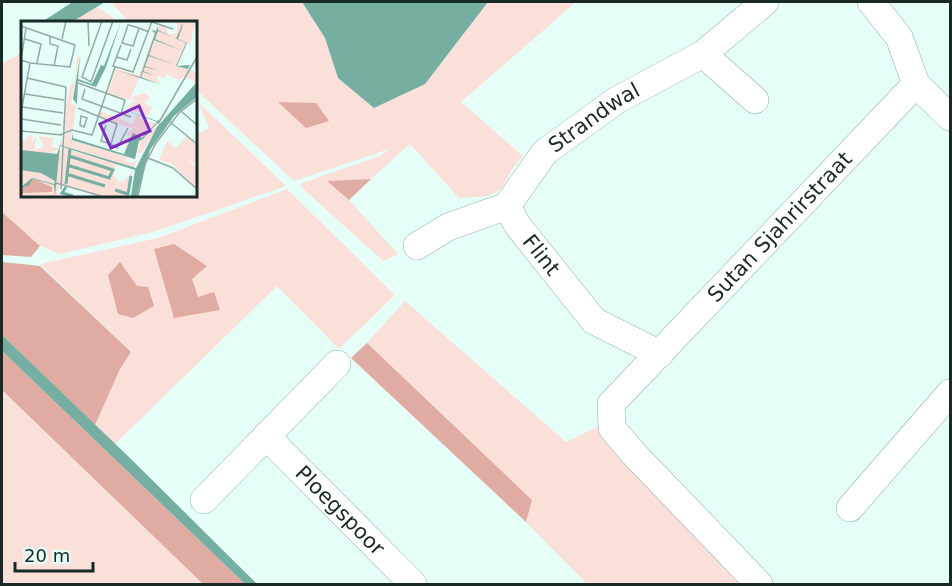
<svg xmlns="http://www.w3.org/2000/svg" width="952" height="586" viewBox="0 0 952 586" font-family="'DejaVu Sans',sans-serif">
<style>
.green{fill:#fbe0da}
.forest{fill:#dfaba2}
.water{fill:#76afa2}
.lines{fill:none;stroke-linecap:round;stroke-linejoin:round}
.stream{stroke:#76afa2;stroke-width:8}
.street-casing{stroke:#8bb4aa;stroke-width:28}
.street{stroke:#fff;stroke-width:27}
.labels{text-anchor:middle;stroke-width:6;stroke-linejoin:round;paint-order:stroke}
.street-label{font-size:21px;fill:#192925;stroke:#e5fff8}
.inset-river{fill:none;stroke:#76afa2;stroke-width:3}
.inset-road{fill:none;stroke:#93a9a4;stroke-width:1.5}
.view{fill:#7b2cbf;fill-opacity:0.15;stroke:#7b2cbf;stroke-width:3}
.inset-edge{fill:none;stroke:#192925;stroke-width:3}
</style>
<rect width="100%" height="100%" fill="#e5fff8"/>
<g class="green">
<path d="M111 2H302L325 38 338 78 350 88 425 84 488 2H576L461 102 523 156 512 169 502 189 488 196 459 198 410 144 371 179 328 181 349 200 398 254 383 261 300 186 302 183 380 156 389 149 294 181 195 89V22H129Z"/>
<path d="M97 7 110 15 117 22H72Z"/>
<path d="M22 53V195H195V129L200 133 209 128 198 102 286 186 153 232 60 254 40 246 2 212V63Z"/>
<path d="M287 189 395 295 339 349 277 286 115 444 95 425 120 369 131 352 40 264 158 238Z"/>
<path d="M405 301 566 442 606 423 628 465 740 584H587L526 522 532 500 367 343Z"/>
<path d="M2 390 203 584H2Z"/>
</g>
<g class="forest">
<path d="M278 102 316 103 329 121 306 128Z"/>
<path d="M371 179 349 200 327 181Z"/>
<path d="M2 212 40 246 31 257 2 255Z"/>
<path d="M174 244 207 266 192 279 198 297 214 292 220 310 174 318 154 249Z"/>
<path d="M2 262 40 266 131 352 120 369 95 425 2 335Z"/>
<path d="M120 262 137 286 148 287 154 306 133 318 118 314 108 275Z"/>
<path d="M367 343 532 500 526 522 351 358Z"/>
<path d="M2 351 245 584H203L2 390Z"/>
</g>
<g class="water">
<path d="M84 2H105L72 22H50Z"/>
<path d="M302 2H488L425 84 374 108 338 78 325 38Z"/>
<path d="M2 335 132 460 257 584H245L2 351Z"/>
</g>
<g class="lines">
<path class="stream" d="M49 22 80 2"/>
<defs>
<g id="street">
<path d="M871 2 899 37 916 84"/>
<path d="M703 54 755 100"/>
<path id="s1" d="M507 206 545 152 617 100 703 54 765 2"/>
<path id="s2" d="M507 206 518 226 594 321 660 354"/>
<path d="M417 246 448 227 507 206"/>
<path id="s3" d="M266 436 413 584"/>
<path d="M204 500 337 364"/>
<path d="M850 508 950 393"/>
<path id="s4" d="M759 584 634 454 612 428 611 404 916 84 950 117"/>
</g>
</defs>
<use href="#street" class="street-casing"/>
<use href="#street" class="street"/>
</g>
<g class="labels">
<g class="street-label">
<text dy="7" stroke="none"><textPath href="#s1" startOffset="126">Strandwal</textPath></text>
<text dy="7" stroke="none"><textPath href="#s4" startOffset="483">Sutan Sjahrirstraat</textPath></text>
<text dy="7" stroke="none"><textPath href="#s2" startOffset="60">Flint</textPath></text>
<text dy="7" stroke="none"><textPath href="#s3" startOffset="105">Ploegspoor</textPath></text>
</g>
</g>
<g transform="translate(21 21)">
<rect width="176" height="176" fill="#e5fff8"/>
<path d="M146 0H175L169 23 165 22 155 45 175 51V62L163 55 159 60 146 53 144 57 137 55 138 51 136 57 140 63 118 56 109 79 87 72 95 48 118 54 133 13 129 10 135 12 138 5H143L148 13 156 12V3ZM56 35 60 37 50 83 55 84 52 108 44 110 41 108V106L49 65 54 59ZM124 72 129 77 123 82 131 86 127 95 107 88 112 80 122 82 111 78 113 75ZM79 90 108 102 112 103 116 93 123 100 135 102 128 108 126 113 138 103 121 132H116L119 120 114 113 103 133 108 114 105 113 112 108 78 95ZM51 111 50 119 102 134 109 138 102 139 112 142 116 139 113 147 43 125 44 114ZM7 114 12 115 11 122 15 115 14 129 23 125 18 115 32 117 31 126 36 127 43 115 42 125H37V129L29 132H37L42 126 96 143 91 152 97 160 94 168 98 160 102 161 112 151 106 175H82L39 163 36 172 39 175H0V119L5 120ZM166 115 175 124V143L166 137 175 146V167L150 142 138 139 146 120 155 127Z" fill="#fbe0da"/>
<path d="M13 158 31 166V171L0 172V167Z" fill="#dfaba2"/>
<path d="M100 0 85 46 75 66 57 60 56 83 52 78 59 37 57 58 71 63 80 44 83 45ZM153 0 173 9 162 4 157 18 166 22 156 45 169 44 167 48 155 45 165 22 137 10 134 18 159 29 133 19 128 34 154 44 128 35 124 45 138 50 124 46 122 50 135 55 122 51 120 56 140 64 95 49 119 56 134 12 130 9 135 10 137 5V9L155 18 161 4ZM175 62V77L153 95 129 129 116 175H110L114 149 39 125 34 175 33 164 12 158 7 165 0 166 11 157 33 163 34 160 20 152 0 149V129L36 133 39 124 115 147 136 106ZM105 89 136 100 141 97 122 118 118 120 114 138 51 119 50 123 52 111V117L103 133 112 112 121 117 136 101Z" fill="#76afa2"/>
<path class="inset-river" d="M46 144 88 157 92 149 48 135M45 153 84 165M45 163 49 128M45 166 41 172 52 175M94 169 107 173 110 155"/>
<path class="inset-road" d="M67 0 68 25M81 0 61 56 70 61 92 0M131 1 152 8M0 5 54 24 49 46 9 42M118 7 112 25 101 22 107 4H108L118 7 128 11M29 16V23L37 25 33 45M4 18 20 23 16 42M41 18 45 0M100 24 92 45 112 51 131 0M96 36 106 39 110 28M0 39 9 42 0 92M0 39 5 7M6 57 45 66M57 62 104 79 100 93M64 68 61 78 110 96M4 73 43 79M1 86 42 92M57 87 96 103 90 123 80 120 85 104M160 90 176 104M60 95 66 97 63 106 59 104ZM0 98 40 104M149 101 176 123M137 103 176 36M0 110 41 114M39 114 51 109 71 114 94 46M90 123 96 127 107 107M127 137 152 147 176 168M35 162 80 175M40 168 45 66M117 175 124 143 135 122 158 92 176 78"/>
<path class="view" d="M118 85 129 110 90 127 79 103Z"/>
<rect width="176" height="176" class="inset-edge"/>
</g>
<rect width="952" height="586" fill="none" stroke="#192925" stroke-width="6"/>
<path d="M15 562v9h78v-9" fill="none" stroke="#192925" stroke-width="3"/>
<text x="24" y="562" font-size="18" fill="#192925" stroke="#e5fff8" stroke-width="4.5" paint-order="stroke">20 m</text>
</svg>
